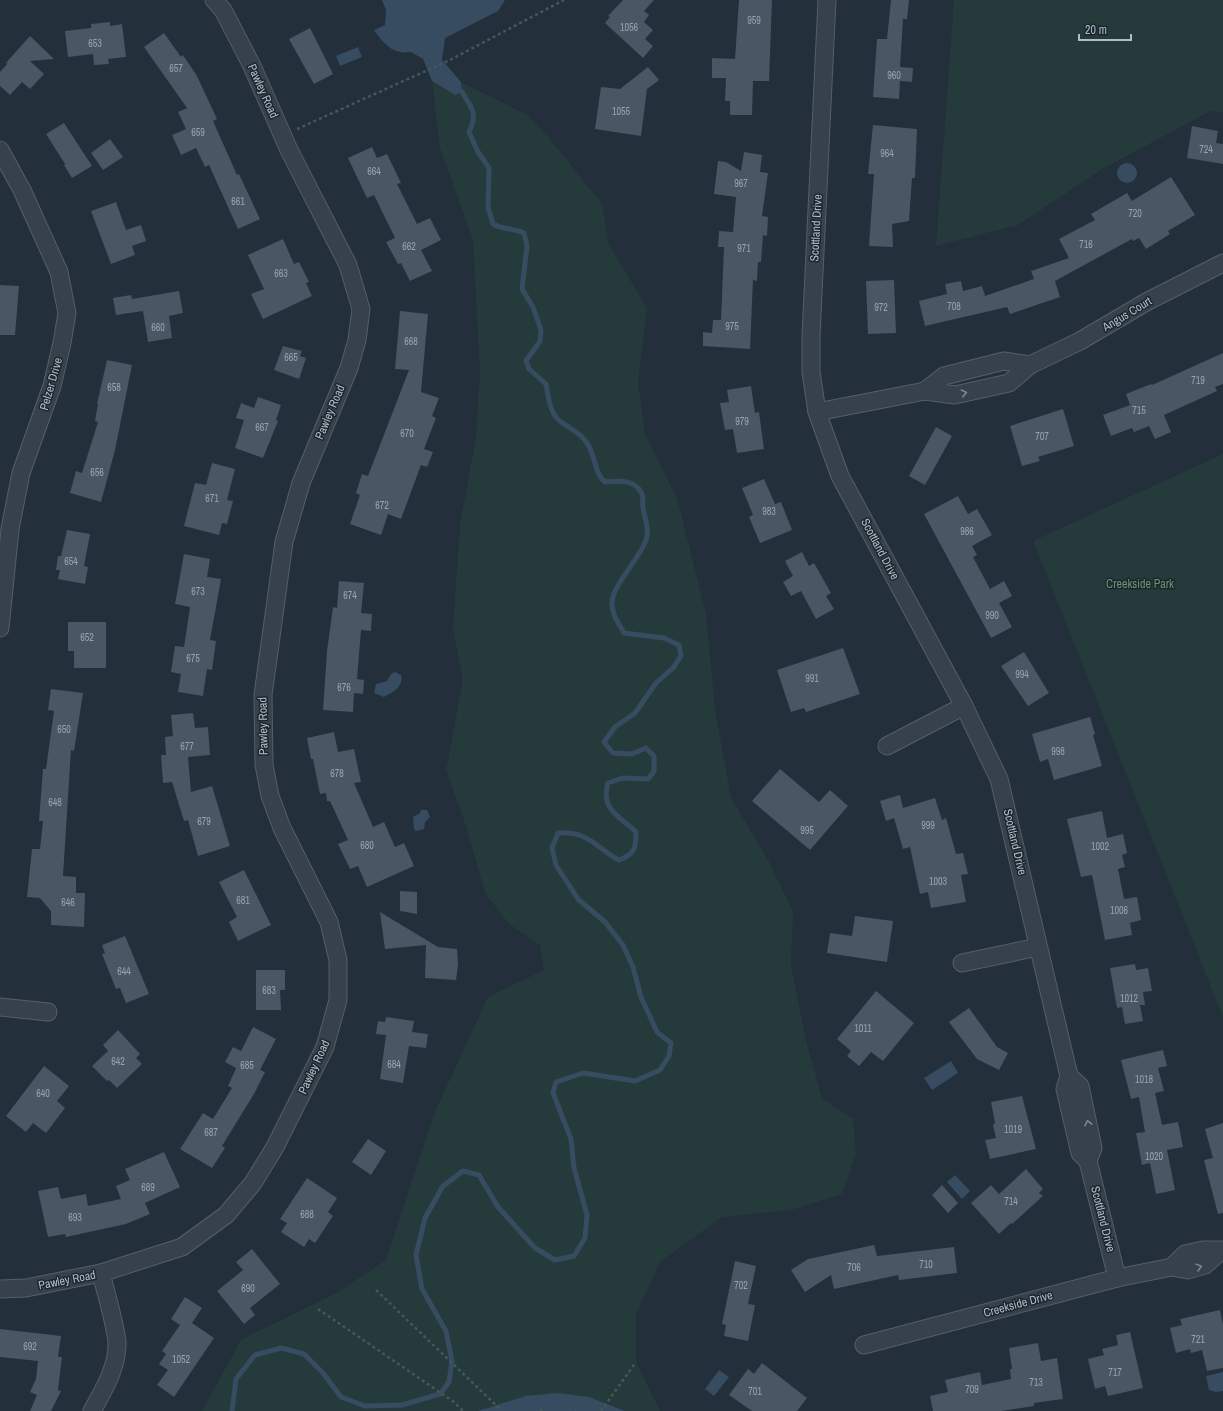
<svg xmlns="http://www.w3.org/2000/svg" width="1223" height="1411" viewBox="0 0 1223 1411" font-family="'Archivo Narrow',sans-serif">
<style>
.green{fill:#253b3b}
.water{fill:#374c61}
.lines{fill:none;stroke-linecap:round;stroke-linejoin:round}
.stream{stroke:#374c61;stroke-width:5}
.building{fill:#495663}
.minor-casing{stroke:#555f68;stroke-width:19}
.path{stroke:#435858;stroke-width:2.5;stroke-dasharray:3 3;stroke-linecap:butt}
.minor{stroke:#37414b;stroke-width:17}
.oneway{stroke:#7b858f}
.labels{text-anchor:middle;stroke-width:3;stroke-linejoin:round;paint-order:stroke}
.number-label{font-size:10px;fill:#98a2ad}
.street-label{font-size:12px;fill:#b2bcc6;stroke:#1c262f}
.park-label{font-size:12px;fill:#6a9671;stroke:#1c262f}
</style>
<rect width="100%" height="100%" fill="#232f3a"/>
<g class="green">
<path d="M954 0H1223V113L1211 111 1104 168 1018 225 936 246Z"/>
<path d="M432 81 455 95 462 92 461 82 526 114 550 139 602 204 609 245 647 308 638 383 645 434 678 501 706 614 715 709 731 798 768 860 793 911 791 965 806 1040 822 1098 853 1119 856 1153 842 1194 791 1210 722 1217 660 1262 636 1315V1362L660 1411H625L589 1397 525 1396 478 1411H202L241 1340 338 1292 386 1260 434 1114 488 997 544 970 540 945 509 924 485 893 466 826 446 770 463 680 453 628 460 524 476 438 480 372 473 240 440 148Z"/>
<path d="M1223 454V1017L1033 541Z"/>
</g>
<g class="water">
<path d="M382 0H505L498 11 445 38 442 60 461 82 462 92 455 95 432 81 423 59 411 52C393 55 384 44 374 30L385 25 386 10Z"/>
<path d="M358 47 362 57 340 66 336 56Z"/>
<circle cx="1127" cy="173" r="10"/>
<path d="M395 672 401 675C404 687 393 692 384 697L374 693 376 684 387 681 391 674Z"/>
<path d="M421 810H427L430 817 425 822 424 829 416 831 414 829 413 817 420 813Z"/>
<path d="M951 1061 958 1073 932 1090 924 1078Z"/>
<path d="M955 1175 970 1191 962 1199 947 1182Z"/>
<path d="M719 1370 729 1377 714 1396 705 1389Z"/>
<path d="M1223 1372V1391L1216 1392 1209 1390 1206 1376Z"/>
<path d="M558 1393 589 1397 625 1411H478L525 1396Z"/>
</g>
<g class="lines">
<path class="stream" d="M232 1411 236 1379 255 1355 281 1348 304 1354 323 1373 341 1397 365 1406 402 1405 440 1394 449 1382 452 1361 446 1331 422 1289 416 1255 425 1218 443 1186 463 1171 479 1175 498 1207 535 1248 555 1260 574 1256 585 1238 587 1215 574 1168 571 1139 553 1093 556 1082 583 1073 635 1081 660 1070 669 1056 671 1043 657 1032 641 997 633 967 623 945 605 922 578 899 556 865 552 848 558 833C589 831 595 847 619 860 635 854 636 848 636 832 619 816 600 809 608 783L623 778 648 779 654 771V756L646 748 632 754 613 753 604 742 615 727 635 713 656 683 673 668 681 656 679 645 664 638 624 633C619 624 611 613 612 602 613 585 640 558 646 540 650 528 644 518 643 507 642 502 644 496 641 492 634 479 618 481 605 482 593 472 596 452 584 439 576 430 562 425 555 416 549 407 548 395 546 384L529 369 526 361 540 341 541 330 533 307 522 289 527 246 524 233C513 228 503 230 493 224L488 207 489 168 478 152 469 132C478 114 472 108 462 92"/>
</g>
<g class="building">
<path d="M623 0H654L644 11 649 15 644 22 653 30 645 39 653 46 643 58 605 23 610 17 608 16Z"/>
<path d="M739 0H772L769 81H753L752 115H730V101H725L726 78H712V58L735 59Z"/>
<path d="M891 0H909L907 19H903L900 67 913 68 912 82 900 81 899 99 873 97 877 39H887Z"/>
<path d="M110 22V26L122 24 126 57 108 59 109 64 94 65 93 54 68 57 65 31 91 28V24Z"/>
<path d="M310 28 333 74 314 84 289 39Z"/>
<path d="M164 33 181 57 183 55 197 76 217 119 213 121 237 175 239 174 260 219 238 229 209 165 205 167 196 148 181 155 172 135 186 129 178 112 187 108 144 47Z"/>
<path d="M30 36 54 59 30 61 44 74 30 89 22 82 10 95 0 86V72L8 63 5 64Z"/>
<path d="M648 67 659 80 647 89 641 136 595 129 601 87 620 89Z"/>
<path d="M64 123 92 166 72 178 64 165 65 164 46 134Z"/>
<path d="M873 125 917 129 915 178H912L909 221 892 224 893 247 869 246 874 174H868Z"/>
<path d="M1192 126 1218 131 1216 143 1223 144V164L1187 158Z"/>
<path d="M110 139 123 157 103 170 91 153Z"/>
<path d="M372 147 377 158 387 154 401 183 397 184 417 224 430 218 441 240 421 250 432 271 410 281 401 263 398 264 386 242 395 238 374 195 367 198 348 158Z"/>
<path d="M744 152 762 155 760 172 768 173 762 216 768 217 767 236 763 235 761 262H758L757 281 753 280 750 349 703 346V332L712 333 713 320H721L724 247H718L719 231 733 232 736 197 714 194 718 161 726 162 741 171Z"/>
<path d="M1171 177 1195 215 1168 231 1170 234 1146 249 1139 238 1133 241 1132 239 1055 281 1060 297 1010 314 1007 307 925 326 919 301 947 294 945 284 961 281 963 291 982 286 985 296 1034 279 1031 271 1069 258 1059 239 1095 220 1091 214 1127 193 1132 201Z"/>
<path d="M116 202 126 230 141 225 146 241 132 246 135 255 111 264 91 211Z"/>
<path d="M283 239 294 264 299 262 309 282 306 283 312 296 263 319 251 294 264 289 248 255Z"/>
<path d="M894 280 896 333 868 334 866 281Z"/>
<path d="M0 285 19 286 15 335H0Z"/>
<path d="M179 291 183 313 169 316 172 338 148 342 143 311 116 315 113 298 131 295 132 299Z"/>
<path d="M400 311 428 314 421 392 439 398 432 416 436 418 424 449 433 452 427 467 421 465 401 519 388 514 381 535 350 524 360 495 356 493 362 474 368 476 409 370 395 369Z"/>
<path d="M283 346 302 351 300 356 306 358 299 379 274 370Z"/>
<path d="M1223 353V384L1215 387 1217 391 1164 415 1171 432 1155 439 1149 426 1134 432 1132 428 1111 436 1103 415 1130 405 1126 394 1151 384 1152 385Z"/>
<path d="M107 360 132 365 115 450 101 502 70 493 76 471 82 473 98 422 95 421 98 404H97Z"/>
<path d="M751 386 755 413 759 412 764 449 737 453 733 429 725 430 720 403 729 402 727 390Z"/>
<path d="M258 397 281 405 276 420 278 421 263 458 235 448 244 420 236 418 241 403 254 408Z"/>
<path d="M1063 409 1074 446 1038 457 1040 461 1022 466 1010 426Z"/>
<path d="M936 427 952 436 925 485 909 476Z"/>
<path d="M212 463 235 469 227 500 233 501 227 524 222 523 219 535 184 526 195 483 206 485Z"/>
<path d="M764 479 775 504 781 502 792 530 760 543 749 517 753 515 742 488Z"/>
<path d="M958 496 968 514 977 509 992 535 972 546 977 555 973 557 990 589 1004 581 1012 596 999 603 1012 627 991 638 924 514Z"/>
<path d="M67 530 90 534 84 566 88 567 85 584 58 579 60 570H56L58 556H61Z"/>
<path d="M802 552 809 566 814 563 831 593 826 596 834 609 816 619 801 591 791 596 783 582 793 576 785 561Z"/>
<path d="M184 554 210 559 207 577 221 579 210 640 216 641 212 670 207 669 203 696 178 692 181 674 171 672 175 646 184 647 190 607 175 604Z"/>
<path d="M339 581 364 583 361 613 372 614 371 631 361 630 357 679 364 680 363 694 354 693 353 712 323 710 327 651 333 607 337 608Z"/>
<path d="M68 622H106V668H74V651H68Z"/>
<path d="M843 648 860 694 806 712 804 708 791 712 777 670Z"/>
<path d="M1024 652 1049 693 1028 706 1001 666Z"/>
<path d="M51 689 83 693 74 751 71 750 63 876 76 877V893H85L84 927 51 925V911L40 898 27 897 32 849H40L43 821H39L43 769H46L54 711 48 710Z"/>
<path d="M193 713 195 728 208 727 210 755 188 757 191 792 212 786 230 846 198 856 188 820 184 821 172 782 163 783 161 755H166L165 737 173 736 171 715Z"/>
<path d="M1090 717 1095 734 1093 735 1102 766 1054 780 1048 759 1040 762 1032 734Z"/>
<path d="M334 732 338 752 354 749 361 782 354 783 373 827 384 822 395 847 404 843 414 866 367 887 358 866 350 869 338 844 348 840 330 801H327L326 793 320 794 313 759H311L307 738Z"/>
<path d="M780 769 819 802 830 790 848 806 810 850 752 801Z"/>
<path d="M900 795 903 808 935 798 942 820 946 818 956 854 963 853 968 874 961 875 966 902 931 908 928 892 920 894 910 847 903 849 894 818 886 821 880 801Z"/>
<path d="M1102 811 1107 838 1123 834 1127 853 1122 855 1125 867 1118 869 1124 899 1137 897 1141 920 1130 923 1132 935 1105 940 1092 875 1081 877 1067 819Z"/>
<path d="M244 870 271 925 238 941 229 922 237 917 219 882Z"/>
<path d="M400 891 417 892V914L400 911Z"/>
<path d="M380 912 438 947 457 949 458 965 456 980 425 978 426 945 385 949Z"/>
<path d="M855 916 893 921 887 962 827 953 830 933 852 936Z"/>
<path d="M125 936 149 994 126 1003 120 988 116 989 102 954 105 953 102 945Z"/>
<path d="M1135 964 1136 970 1148 968 1152 991 1143 992 1145 1005H1140L1143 1021 1125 1024 1122 1007 1117 1008 1110 968Z"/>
<path d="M256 970H285V990H280L281 1010H256Z"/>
<path d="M876 991 914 1023 883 1061 871 1052 859 1066 847 1056 851 1051 837 1039Z"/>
<path d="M969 1008 997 1047 1008 1053 999 1070 977 1059 949 1022Z"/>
<path d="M386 1017 414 1021 412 1032 428 1034 426 1048 409 1046 403 1083 380 1079 386 1035 376 1034 378 1021 385 1022Z"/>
<path d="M253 1027 276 1039 260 1070 265 1072 254 1094 222 1146 225 1148 212 1168 180 1149 203 1113 213 1119 232 1088 228 1086 236 1068 225 1062 233 1047 241 1051Z"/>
<path d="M118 1030 140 1054 136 1058 142 1064 117 1088 109 1080 107 1081 92 1066 108 1051 103 1045Z"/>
<path d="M1163 1050 1167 1066 1158 1068 1164 1091 1155 1093 1162 1125 1178 1122 1183 1147 1167 1150 1175 1190 1156 1194 1150 1163 1142 1165 1136 1133 1145 1132 1139 1097 1131 1099 1121 1060Z"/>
<path d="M44 1066 69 1086 57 1101 65 1108 46 1133 33 1123 26 1132 6 1116Z"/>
<path d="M1022 1096 1036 1149 990 1159 985 1140 996 1138 993 1125 995 1123 991 1102Z"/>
<path d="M1223 1123V1213L1218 1214 1204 1160 1213 1158 1205 1129Z"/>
<path d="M368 1139 386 1151 371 1175 352 1162Z"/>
<path d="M164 1152 180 1187 145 1203 150 1214 126 1224 66 1237 65 1234 48 1237 38 1191 58 1187 61 1199 86 1194 88 1206 121 1199 116 1186 130 1180 125 1169Z"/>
<path d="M1026 1169 1043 1189 1039 1193 1043 1196 1012 1224 1011 1223 999 1234 971 1203 991 1185 999 1194Z"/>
<path d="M307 1178 337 1198 328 1212 333 1216 315 1243 309 1239 304 1247 281 1232 287 1223 280 1219Z"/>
<path d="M942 1185 958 1203 948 1213 932 1195Z"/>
<path d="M874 1245 877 1256 954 1247 957 1273 899 1280 898 1275 834 1289 831 1275 805 1292 791 1270 808 1259Z"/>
<path d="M252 1249 280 1284 250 1308 255 1315 244 1324 217 1291 243 1270 236 1262Z"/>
<path d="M735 1261 756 1266 748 1304 755 1305 748 1341 724 1336 726 1325 722 1324Z"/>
<path d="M185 1297 202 1308 192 1323 214 1338 174 1397 157 1385 168 1370 159 1364 166 1354 162 1351 180 1325 171 1319Z"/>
<path d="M1220 1310 1223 1325V1368L1207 1371 1202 1350 1191 1353 1190 1349 1176 1353 1170 1328 1182 1325 1180 1319Z"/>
<path d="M0 1329 61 1336 58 1357H62L58 1390 61 1391 51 1411H30L37 1395 30 1392 36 1379 38 1361 0 1357Z"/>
<path d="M1130 1332 1143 1388 1108 1396 1105 1386 1095 1389 1088 1359 1104 1355 1102 1349 1118 1345 1116 1335Z"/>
<path d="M1038 1343 1041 1361 1057 1358 1063 1399 1034 1403V1406L1001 1411H933L930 1396 948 1392 945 1380 980 1372 982 1385 1011 1379 1010 1369H1012L1009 1348Z"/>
<path d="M762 1363 807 1398 797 1411H752L729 1395 748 1369 754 1374Z"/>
</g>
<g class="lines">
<defs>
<g id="minor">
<path d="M827 0 811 336V372L817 412 840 476 964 706 999 779 1069 1076 1065 1089 1080 1153 1088 1161 1117 1278"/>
<path d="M0 150 22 190 59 272 67 313 62 343 52 386 21 473 10 529 0 628"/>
<path d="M925 391 944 376 1004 361 1030 365"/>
<path d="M817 412 925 391 955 395 1009 383 1030 365 1080 341 1148 301 1223 263"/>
<path d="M887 746 964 706"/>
<path d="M962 963 1038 947"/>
<path d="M0 1007 48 1012"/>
<path d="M1069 1076 1080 1086 1093 1148 1088 1161"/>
<path d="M1172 1267 1185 1254 1203 1250H1223"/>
<path d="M0 1289 26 1288 101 1273 182 1247 226 1215 253 1183 275 1147 325 1047 338 1000V960L329 922 282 828 270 796 264 765 263 695 284 542 301 483 349 368 357 340 361 309 348 265 289 150 252 66 223 10 214 0"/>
<path d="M864 1345 1117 1278 1172 1267 1188 1270 1205 1265 1221 1251"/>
<path d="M92 1411C103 1391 118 1367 117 1342 115 1323 106 1293 101 1273"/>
</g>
</defs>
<use href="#minor" class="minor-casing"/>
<g class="path">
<path d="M297 129 448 61 564 0"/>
<path d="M376 1290 502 1411"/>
<path d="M318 1309 454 1402 463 1411"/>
<path d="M540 1411 544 1410"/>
<path d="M575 1411H576"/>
<path d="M601 1411 636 1362"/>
</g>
<use href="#minor" class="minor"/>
</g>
<defs><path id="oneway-chevron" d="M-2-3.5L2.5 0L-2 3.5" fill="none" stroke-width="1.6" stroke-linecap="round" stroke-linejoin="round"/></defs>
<g class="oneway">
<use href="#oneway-chevron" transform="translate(964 393) rotate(-13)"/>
<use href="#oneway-chevron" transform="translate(1088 1123) rotate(-102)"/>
<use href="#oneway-chevron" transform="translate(1199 1267) rotate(-15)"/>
</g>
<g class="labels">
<g class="number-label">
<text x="754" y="24">959</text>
<text x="629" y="31">1056</text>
<text x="95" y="47">653</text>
<text x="176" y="72">657</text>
<text x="894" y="79">960</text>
<text x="621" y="115">1055</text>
<text x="198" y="136">659</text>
<text x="1206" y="153">724</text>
<text x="887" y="157">964</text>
<text x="374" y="175">664</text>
<text x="741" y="187">967</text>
<text x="238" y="205">661</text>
<text x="1135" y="217">720</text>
<text x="1086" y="248">716</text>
<text x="409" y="250">662</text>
<text x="744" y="252">971</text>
<text x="281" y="277">663</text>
<text x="954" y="310">708</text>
<text x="881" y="311">972</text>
<text x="732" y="330">975</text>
<text x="158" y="331">660</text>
<text x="411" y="345">668</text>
<text x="291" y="361">665</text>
<text x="1198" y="384">719</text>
<text x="114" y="391">658</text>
<text x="1139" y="414">715</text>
<text x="742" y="425">979</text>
<text x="262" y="431">667</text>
<text x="407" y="437">670</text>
<text x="1042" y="440">707</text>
<text x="97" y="476">656</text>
<text x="212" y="502">671</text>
<text x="382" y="509">672</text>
<text x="769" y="515">983</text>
<text x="967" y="535">986</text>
<text x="71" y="565">654</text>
<text x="198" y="595">673</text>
<text x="350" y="599">674</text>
<text x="992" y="619">990</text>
<text x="87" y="641">652</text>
<text x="193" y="662">675</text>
<text x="1022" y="678">994</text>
<text x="812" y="682">991</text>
<text x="344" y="691">676</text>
<text x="64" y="733">650</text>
<text x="187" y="750">677</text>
<text x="1058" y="755">998</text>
<text x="337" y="777">678</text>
<text x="55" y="806">648</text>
<text x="204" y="825">679</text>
<text x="928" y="829">999</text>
<text x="807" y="834">995</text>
<text x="367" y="849">680</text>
<text x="1100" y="850">1002</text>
<text x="938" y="885">1003</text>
<text x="243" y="904">681</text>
<text x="68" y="906">646</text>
<text x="1119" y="914">1006</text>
<text x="124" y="975">644</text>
<text x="269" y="994">683</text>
<text x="1129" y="1002">1012</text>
<text x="863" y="1032">1011</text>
<text x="118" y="1065">642</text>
<text x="394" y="1068">684</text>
<text x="247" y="1069">685</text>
<text x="1144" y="1083">1018</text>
<text x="43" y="1097">640</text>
<text x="1013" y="1133">1019</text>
<text x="211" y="1136">687</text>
<text x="1154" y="1160">1020</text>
<text x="148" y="1191">689</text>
<text x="1011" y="1205">714</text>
<text x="307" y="1218">688</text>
<text x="75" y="1221">693</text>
<text x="926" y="1268">710</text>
<text x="854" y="1271">706</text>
<text x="741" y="1289">702</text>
<text x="248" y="1292">690</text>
<text x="1198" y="1343">721</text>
<text x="30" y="1350">692</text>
<text x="181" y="1363">1052</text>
<text x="1115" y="1376">717</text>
<text x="1036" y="1386">713</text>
<text x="972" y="1393">709</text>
<text x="755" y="1395">701</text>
</g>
<g class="street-label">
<text transform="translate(263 91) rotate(66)" y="4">Pawley Road</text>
<text transform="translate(816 228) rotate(-87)" y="4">Scottland Drive</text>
<text transform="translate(1127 314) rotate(-31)" y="4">Angus Court</text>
<text transform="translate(51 384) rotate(-74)" y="4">Pelzer Drive</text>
<text transform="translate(330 412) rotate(-67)" y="4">Pawley Road</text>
<text transform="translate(880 549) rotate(62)" y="4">Scottland Drive</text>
<text transform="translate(263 726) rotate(-91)" y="4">Pawley Road</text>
<text transform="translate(1015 842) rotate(77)" y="4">Scottland Drive</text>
<text transform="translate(314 1067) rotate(-65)" y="4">Pawley Road</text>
<text transform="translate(1103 1219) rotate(76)" y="4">Scottland Drive</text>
<text transform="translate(67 1280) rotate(-11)" y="4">Pawley Road</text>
<text transform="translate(1018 1304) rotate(-15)" y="4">Creekside Drive</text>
</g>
<g class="park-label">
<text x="1140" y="588">Creekside Park</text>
</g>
</g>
<path d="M1079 34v6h52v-6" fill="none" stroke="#b2bcc6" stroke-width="2"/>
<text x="1085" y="34" font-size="12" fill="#b2bcc6" stroke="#1c262f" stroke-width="3" paint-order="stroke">20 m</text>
</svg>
